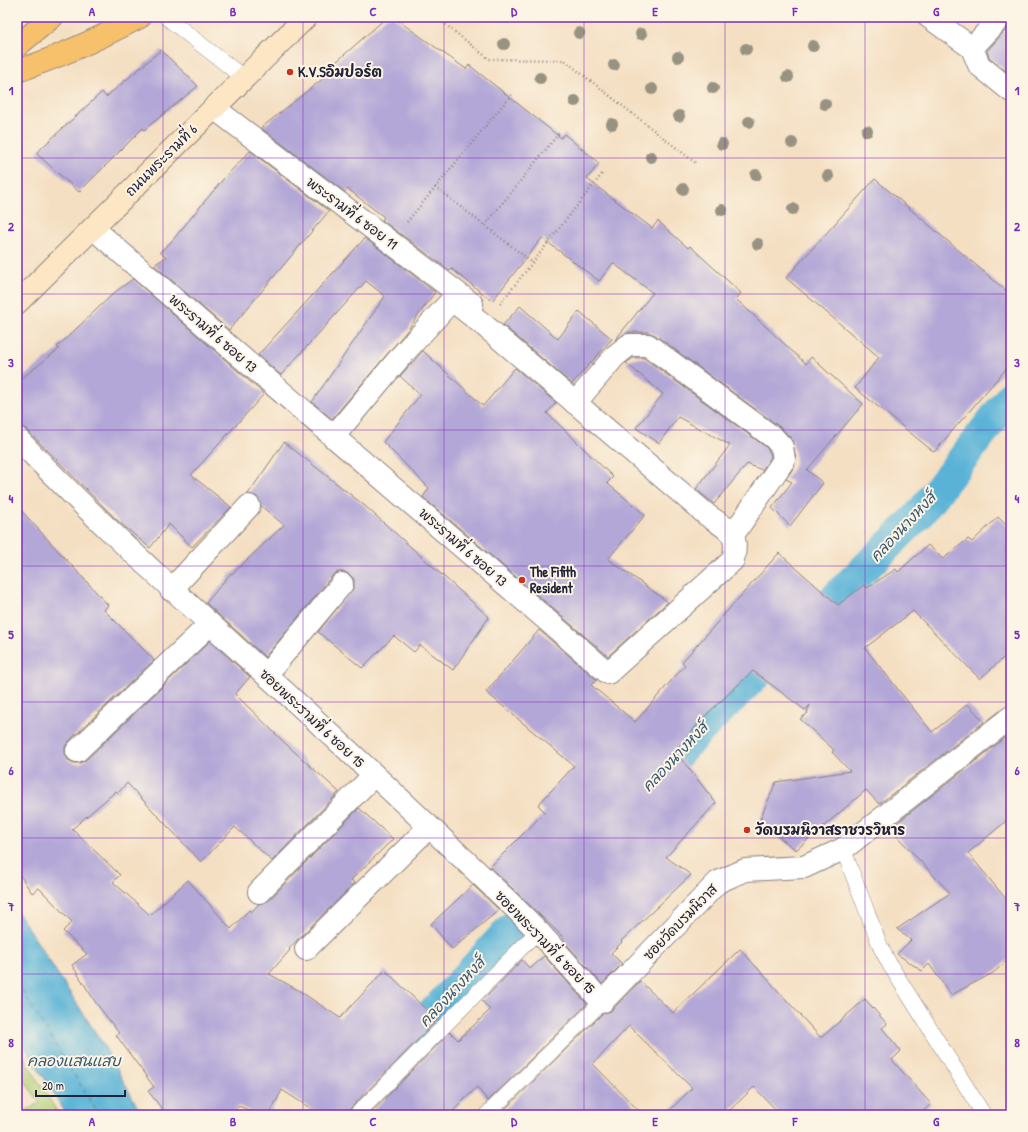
<svg xmlns="http://www.w3.org/2000/svg" width="1028" height="1132" viewBox="0 0 1028 1132" font-family="'Patrick Hand','Playpen Sans Thai',sans-serif">
<style>
.green{fill:#afcd75;stroke:#687858}
.water{fill:#5ab3d7;stroke:#3e6a89}
.lines{fill:none;stroke-linecap:round;stroke-linejoin:round}
.canal{stroke:#5ab3d7;stroke-width:31}
.ferry{stroke:#365572;stroke-width:1;stroke-dasharray:5 4;stroke-linecap:butt}
.building{fill:#b3a7d7}
.lane-casing{stroke:#8b807e;stroke-width:16}
.street-casing{stroke:#8b807e;stroke-width:24}
.secondary-casing{stroke:#8b807e;stroke-width:24}
.highway-casing{stroke:#8b807e;stroke-width:24}
.path{stroke:#8b807e;stroke-width:2.5;stroke-dasharray:1 3;stroke-linecap:butt}
.lane{stroke:#fff;stroke-width:15}
.street{stroke:#fff;stroke-width:22}
.secondary{stroke:#fce6c4;stroke-width:22}
.highway{stroke:#f7c06b;stroke-width:22}
.tree{fill:#989381}
.grid{fill:none;stroke:#7b2cbf;stroke-width:1;stroke-opacity:0.55}
.poi-dot{fill:#c8321e;stroke:#fcf5e5;stroke-width:1.5}
.labels{text-anchor:middle;stroke-width:4;stroke-linejoin:round;paint-order:stroke}
.poi-label{font-size:14px;font-weight:bold;fill:#22223b;stroke:#fcf5e5;text-anchor:start}
.street-label{font-size:14px;fill:#22223b;stroke:#fcf5e5}
.water-label{font-size:15px;font-style:italic;fill:#365572;stroke:#fcf5e5}
.neatline{fill:none;stroke:#7b2cbf;stroke-width:1.5}
.grid-label{font-size:13px;text-anchor:middle;font-weight:bold;fill:#7b2cbf}
</style>
<rect width="100%" height="100%" fill="#fcf5e5"/>
<filter id="ink" filterUnits="userSpaceOnUse"><feTurbulence type="fractalNoise" baseFrequency=".025" numOctaves="2"/><feDisplacementMap in="SourceGraphic" scale="8" xChannelSelector="R" yChannelSelector="G"/><feConvolveMatrix kernelMatrix="1 2 1 2 8 2 1 2 1" color-interpolation-filters="sRGB"/></filter>
<filter id="wash" filterUnits="userSpaceOnUse"><feTurbulence type="fractalNoise" baseFrequency=".012" numOctaves="4" result="noise"/><feDisplacementMap in="SourceGraphic" scale="16" xChannelSelector="R" yChannelSelector="G"/><feGaussianBlur stdDeviation="0.9" result="paint"/><feColorMatrix in="noise" values="0 0 0 0 0 0 0 0 0 0 0 0 0 0 0 0 0 1.4 0 .05"/><feComposite in="paint" operator="in"/></filter>
<g filter="url(#wash)">
<rect width="100%" height="100%" fill="#f4dfc2"/>
<path class="green" d="M17 1046 59 1115H28L25 1111 40 1103 17 1070Z"/>
<path class="water" d="M17 911 103 1044 142 1115H67L17 1034Z"/>
<g class="lines">
<g class="canal">
<path d="M649 785 701 729 918 516 1011 396"/>
<path d="M403 1045 508 931 562 878"/>
</g>
<path class="ferry" d="M17 983 99 1115"/>
</g>
<g id="blocks">
<g class="building">
<path d="M387 17H393L466 69 469 65 561 138 564 134 599 163 587 179 652 228 658 221 688 248 690 246 741 293 736 299 806 364 811 357 863 404 807 470 823 483 790 526 772 508 792 482 786 479 794 467 796 459 792 439 781 428 655 335 648 332H629L615 340 653 293 613 263 599 281 542 238 492 301 452 269 450 271 382 220 384 217 348 189 345 192 261 128 340 65 336 62Z"/>
<path d="M1011 24V75L989 57 987 51Z"/>
<path d="M161 50 198 86 144 130 143 128 79 192 36 153 102 92 106 97Z"/>
<path d="M250 151 329 211 229 330 154 265 166 257 160 252 171 242 225 177Z"/>
<path d="M875 179 1011 295V363L934 452 855 388 879 357 786 278Z"/>
<path d="M365 238 435 292 406 332 332 419 312 402 385 296 366 281 281 375 258 355Z"/>
<path d="M133 279 264 394 191 475 231 507 192 547 169 524 150 548 117 520 26 429 17 426V382L59 349 57 347 115 292Z"/>
<path d="M520 306 558 339 579 311 612 339 572 384 503 325Z"/>
<path d="M423 351 483 406 515 368 556 403 547 413 613 477 607 483 645 515 608 559 668 602 608 656 423 497 429 488 383 442 420 395 400 376Z"/>
<path d="M633 358H644L766 447 770 453 771 457 762 470 747 464 714 504 696 489 730 445 678 417 659 443 636 428 663 394 626 363Z"/>
<path d="M284 442 365 506 489 617 453 670 420 645 414 652 394 636 362 668 318 632 354 587V579L350 575 345 572H338L332 576 265 657 206 603 231 573 232 574 284 525 261 506 257 497 248 494Z"/>
<path d="M17 506 108 605 104 610 154 660 68 742 65 747V754L68 760 74 763H80L86 760 210 641 250 677 235 694 286 744 339 792 272 861 235 827 201 862 127 783 118 793 116 791 72 829 120 875 113 882 150 915 188 880 231 929 249 910 251 912 259 904 268 901 359 808 393 839 351 880 355 883 297 940 289 949 290 950 269 974 298 990 340 1018 385 970 437 1020 350 1109 347 1115H321L282 1090 269 1115H260L239 1106 230 1115H167L148 1091 154 1087 116 1035 119 1033 96 1003 72 965 87 954 63 931 72 922 39 888 32 893 17 871Z"/>
<path d="M998 517 1011 530V651L980 679 913 611 865 648 932 732 968 704 984 722 879 804 866 790 796 850 759 822 776 782 850 771 832 752 834 750 800 719 808 713 807 712 810 705 805 710 753 671 705 716 675 751 716 803 666 857 691 875 621 941 622 942 611 953 622 964 602 984 562 939 564 938 490 867 545 812 538 805 574 766 486 692 539 630 597 680 591 685 635 722 685 665 682 662 779 553 838 605 864 585 867 588 896 569 898 572 928 545 943 559 968 539 972 542Z"/>
<path d="M1011 733V817L968 853 1011 905V957L993 973 951 995 929 964 922 971 897 954 911 940 897 929 950 893 895 834 903 829 897 823Z"/>
<path d="M473 885 499 910 452 949 431 924Z"/>
<path d="M740 949 820 1037H822L865 999 887 1024 882 1028 901 1051 892 1060 931 1104 919 1115H781L754 1087 725 1115H665L692 1088 629 1026 593 1064 643 1115H499L602 1014 611 1011 640 981 673 1013Z"/>
<path d="M544 956 587 1004 488 1101 477 1087 449 1115H369L450 1032 458 1040 490 1010 482 1001 522 960 530 969Z"/>
</g>
</g>
</g>
<g filter="url(#ink)">
<use href="#blocks" fill-opacity="0" stroke="#8b807e" stroke-width="1"/>
<g class="lines">
<defs>
<g id="lane">
<path d="M166 17 244 78"/>
<path d="M843 849 881 948 890 965 984 1115"/>
<path d="M356 1115 538 931"/>
<path d="M486 1115 602 1002"/>
</g>
<g id="street">
<path d="M929 17 972 48 979 65 1011 91"/>
<path d="M972 48 1001 17"/>
<path d="M214 108 472 304"/>
<path d="M93 228C263 378 437 524 608 673L733 560C740 532 728 530 707 515L485 326 452 300 401 356 333 437"/>
<path d="M575 403 615 356 629 345H648L774 438 782 447 784 460 733 535"/>
<path d="M17 438C96 521 181 597 265 674 349 750 431 828 513 906L538 931 602 1002 718 882 745 870 804 867 843 849 1011 717"/>
<path d="M171 590 249 506"/>
<path d="M266 675 342 584"/>
<path d="M77 751 210 624"/>
<path d="M259 892 374 775"/>
<path d="M306 949 429 827"/>
</g>
<path id="secondary" d="M17 303 306 17"/>
<g id="highway">
<path d="M17 46 52 17"/>
<path d="M17 71C60 57 100 38 140 17"/>
</g>
</defs>
<use href="#lane" class="lane-casing"/>
<use href="#street" class="street-casing"/>
<use href="#secondary" class="secondary-casing"/>
<use href="#highway" class="highway-casing"/>
<g class="path">
<path d="M436 17 489 59 564 60 697 164"/>
<path d="M435 187 532 262"/>
<path d="M407 222 512 94"/>
<path d="M485 225 559 133"/>
<path d="M500 304 602 174"/>
</g>
<use href="#lane" class="lane"/>
<use href="#street" class="street"/>
<use href="#secondary" class="secondary"/>
<use href="#highway" class="highway"/>
</g>
<g class="tree">
<circle cx="579" cy="33" r="6"/>
<circle cx="641" cy="34" r="6"/>
<circle cx="504" cy="44" r="6"/>
<circle cx="813" cy="46" r="6"/>
<circle cx="746" cy="49" r="6"/>
<circle cx="678" cy="57" r="6"/>
<circle cx="614" cy="65" r="6"/>
<circle cx="788" cy="77" r="6"/>
<circle cx="540" cy="78" r="6"/>
<circle cx="713" cy="88" r="6"/>
<circle cx="652" cy="89" r="6"/>
<circle cx="575" cy="101" r="6"/>
<circle cx="825" cy="104" r="6"/>
<circle cx="679" cy="116" r="6"/>
<circle cx="749" cy="122" r="6"/>
<circle cx="612" cy="124" r="6"/>
<circle cx="867" cy="131" r="6"/>
<circle cx="792" cy="143" r="6"/>
<circle cx="722" cy="144" r="6"/>
<circle cx="651" cy="157" r="6"/>
<circle cx="756" cy="175" r="6"/>
<circle cx="828" cy="176" r="6"/>
<circle cx="683" cy="189" r="6"/>
<circle cx="793" cy="209" r="6"/>
<circle cx="722" cy="210" r="6"/>
<circle cx="758" cy="244" r="6"/>
</g>
</g>
<path class="grid" d="M163 17V1115M303 17V1115M444 17V1115M584 17V1115M725 17V1115M865 17V1115M17 158H1011M17 294H1011M17 430H1011M17 566H1011M17 702H1011M17 838H1011M17 974H1011"/>
<g class="poi-dot">
<circle cx="290" cy="72" r="4"/>
<circle cx="522" cy="580" r="4"/>
<circle cx="747" cy="830" r="4"/>
</g>
<g class="labels">
<g class="poi-label">
<text x="298" y="77">K.V.Sอิมปอร์ต</text>
<text x="530" y="577">The Fifith<tspan x="530" dy="16">Resident</tspan></text>
<text x="755" y="835">วัดบรมนิวาสราชวรวิหาร</text>
</g>
<g class="street-label">
<text transform="translate(161 160) rotate(-45)" y="5">ถนนพระรามที่ 6</text>
<text transform="translate(352 213) rotate(37)" y="5">พระรามที่ 6 ซอย 11</text>
<text transform="translate(213 333) rotate(41)" y="5">พระรามที่ 6 ซอย 13</text>
<text transform="translate(463 547) rotate(41)" y="5">พระรามที่ 6 ซอย 13</text>
<text transform="translate(312 718) rotate(43)" y="5">ซอยพระรามที่ 6 ซอย 15</text>
<text transform="translate(680 922) rotate(-46)" y="5">ซอยวัดบรมนิวาส</text>
<text transform="translate(545 942) rotate(46)" y="5">ซอยพระรามที่ 6 ซอย 15</text>
</g>
<g class="water-label">
<text transform="translate(903 527) rotate(-47)" y="5">คลองนางหงส์</text>
<text transform="translate(675 757) rotate(-47)" y="5">คลองนางหงส์</text>
<text transform="translate(452 992) rotate(-47)" y="5">คลองนางหงส์</text>
<text x="74" y="1066">คลองแสนแสบ</text>
</g>
</g>
<rect width="1028" height="1132" fill="none" stroke="#fcf5e5" stroke-width="44"/>
<path d="M36 1090v6h89v-6" fill="none" stroke="#22223b" stroke-width="2"/>
<text x="42" y="1090" font-size="12" fill="#22223b" stroke="#fcf5e5" stroke-width="3" paint-order="stroke">20 m</text>
<rect x="22" y="22" width="984" height="1088" class="neatline"/>
<g class="grid-label">
<text x="92" y="16">A</text>
<text x="233" y="16">B</text>
<text x="373" y="16">C</text>
<text x="514" y="16">D</text>
<text x="655" y="16">E</text>
<text x="795" y="16">F</text>
<text x="936" y="16">G</text>
<text x="11" y="95">1</text>
<text x="1017" y="95">1</text>
<text x="11" y="231">2</text>
<text x="1017" y="231">2</text>
<text x="11" y="367">3</text>
<text x="1017" y="367">3</text>
<text x="11" y="503">4</text>
<text x="1017" y="503">4</text>
<text x="11" y="639">5</text>
<text x="1017" y="639">5</text>
<text x="11" y="775">6</text>
<text x="1017" y="775">6</text>
<text x="11" y="911">7</text>
<text x="1017" y="911">7</text>
<text x="11" y="1047">8</text>
<text x="1017" y="1047">8</text>
<text x="92" y="1126">A</text>
<text x="233" y="1126">B</text>
<text x="373" y="1126">C</text>
<text x="514" y="1126">D</text>
<text x="655" y="1126">E</text>
<text x="795" y="1126">F</text>
<text x="936" y="1126">G</text>
</g>
</svg>
